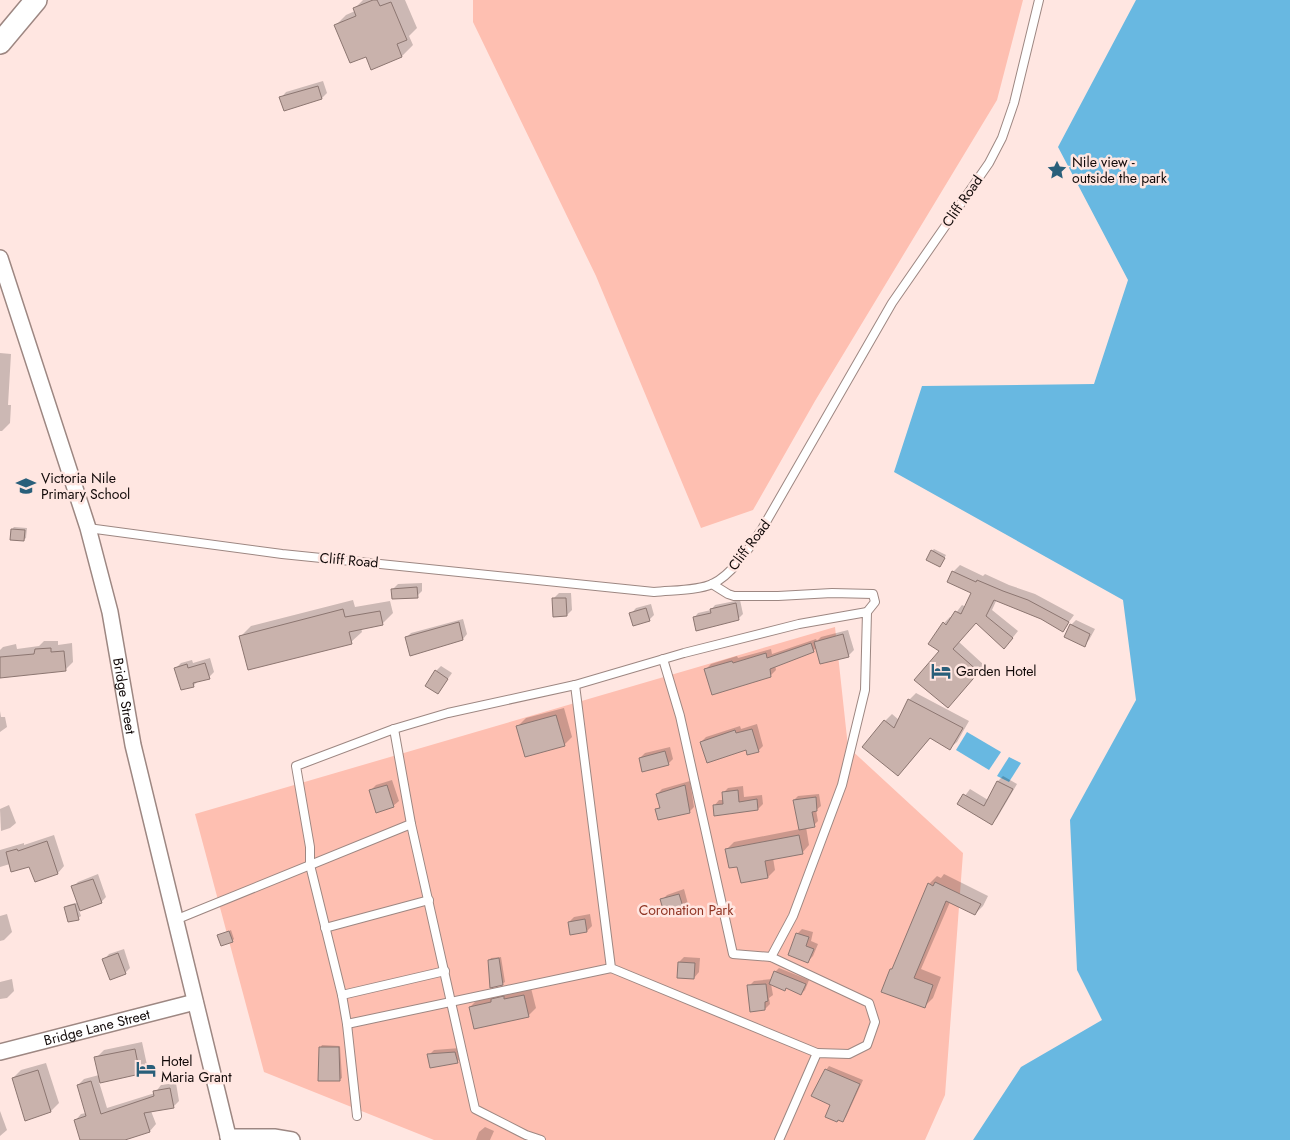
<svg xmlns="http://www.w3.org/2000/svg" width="1290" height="1140" viewBox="0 0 1290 1140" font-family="Jost,sans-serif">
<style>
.green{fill:#febfb1}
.water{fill:#68b8e1}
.shadow{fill:#0003}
.building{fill:#c9b2ac;stroke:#8c7671}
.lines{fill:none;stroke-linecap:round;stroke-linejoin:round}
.lane-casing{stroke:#9d8782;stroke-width:10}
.street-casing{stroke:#9d8782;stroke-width:18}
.secondary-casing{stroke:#9d8782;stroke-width:24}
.lane{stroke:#fff;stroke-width:8}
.street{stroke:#fff;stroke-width:15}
.secondary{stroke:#fff;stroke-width:21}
.labels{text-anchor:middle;stroke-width:5;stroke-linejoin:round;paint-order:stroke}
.poi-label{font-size:14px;fill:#110908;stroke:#ffe6e1;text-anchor:start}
.street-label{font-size:14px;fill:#110908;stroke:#ffe6e1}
.park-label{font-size:14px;fill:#903423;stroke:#ffe6e1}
</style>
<rect width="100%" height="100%" fill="#ffe6e1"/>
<g class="green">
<path d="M473 0H1023L997 100 815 401 753 510 701 528 596 276 473 22Z"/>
<path d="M835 627 848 747 963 853 945 1095 925 1140H434L264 1072 195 814Z"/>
</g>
<g class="water">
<path d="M1136 0H1290V1140H973L1021 1067 1102 1020 1077 970 1070 820 1136 700 1123 600 894 472 922 386 1094 384 1128 280 1058 147Z"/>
<path d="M967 732 1001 752 989 770 956 750Z"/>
<path d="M1009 757 1021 763 1009 782 997 776Z"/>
</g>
<g class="shadow">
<path d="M363 0H405L417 28 409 36 413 45 402 56 372 68 366 55 335 26 346 15 355 11 354 9Z"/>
<path d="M323 81 327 93 322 98H281L286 92Z"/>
<path d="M0 353 11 354 8 405H11L10 423 2 431H0Z"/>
<path d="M14 527 27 528 26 538 23 540 12 529Z"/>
<path d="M934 549 946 555 940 566 932 551Z"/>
<path d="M960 565 983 576 985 574 1009 585 1035 594 1074 615 1063 630 1041 618 997 599 992 610 1018 631 1010 641 976 622 959 642 984 665 954 700 940 650 944 623 950 617 952 618 962 605 966 607 973 592 949 581 953 572Z"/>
<path d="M422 583V591L417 596 393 589 398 584Z"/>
<path d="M559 593H571L572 610 567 615 553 599Z"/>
<path d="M353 600 355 607 390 601 393 613 382 624 361 628 362 632 351 642 240 637 251 626Z"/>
<path d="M740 600 743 614 739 618 697 629 694 618 698 613 711 610 715 605Z"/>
<path d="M651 604 654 615 649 620 631 614 636 608Z"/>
<path d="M463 619 467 634 463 639 407 637 411 633Z"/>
<path d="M1076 620 1095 629 1089 640 1084 645 1071 625Z"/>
<path d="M848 630 854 650 848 656 817 647 813 651 775 665 776 670 770 676 706 669 711 664 737 656 738 658 771 649 772 654 816 639 817 641 821 637Z"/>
<path d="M44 641H58V645L72 643 73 662 65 670 0 676V650L3 647 16 644 17 649 39 646Z"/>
<path d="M210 658 214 672 209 677 198 681 193 686 176 668 181 663 192 660 193 663Z"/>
<path d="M441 666 452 673 438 693 436 671Z"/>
<path d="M916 693 969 721 957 742 950 748 931 737 905 768 885 721 892 714 899 720 909 700Z"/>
<path d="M564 708 572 737 564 745 518 726 526 718Z"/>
<path d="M0 711 1 717H5L7 727 0 732Z"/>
<path d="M757 724 763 746 758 751 701 742 706 737 740 726 741 729Z"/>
<path d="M670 747 673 759 668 764 640 758 645 753Z"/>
<path d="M1003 776 1017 784 997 818 992 823 959 804 970 789 988 800 998 781Z"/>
<path d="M392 780 399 801 393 806 371 790 376 785Z"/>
<path d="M690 781 694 807 689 812 657 810 660 806 657 794 662 789Z"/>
<path d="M743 786 744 797 762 795 763 804 758 809 714 806 719 800H724L723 793 728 788Z"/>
<path d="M819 794 821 806 816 810 818 821 814 825 806 827 809 845 802 853 773 858 775 870 768 877 738 865 726 850 734 842 800 829 794 800 798 796Z"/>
<path d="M9 805 16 823 10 828 1 831 0 809Z"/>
<path d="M54 835 64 866 58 873 35 880 30 865 10 864 0 867V850L24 843V845Z"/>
<path d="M98 874 106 897 101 902 79 910 81 916 78 918 66 907 68 905 79 902 73 887 78 882Z"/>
<path d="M944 874 988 896 983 906 975 914 950 902 921 969 941 977 933 998 925 1006 891 969 895 965 929 884 937 876 941 878Z"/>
<path d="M684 889 688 904 683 909 662 900 667 895Z"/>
<path d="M7 914 12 932 4 940 0 941V916Z"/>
<path d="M590 914 592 926 587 931 571 934 569 922 574 917Z"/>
<path d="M802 929 813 932 811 941 818 944 813 956 808 961 797 934Z"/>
<path d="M231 930 234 939 232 941 218 936Z"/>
<path d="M124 949 130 968 125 973 104 960 109 954Z"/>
<path d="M501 957 505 982 502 984 489 961 491 958Z"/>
<path d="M684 957 700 958 699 972 694 978 679 962Z"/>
<path d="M779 968 809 980 805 990 801 994 787 987 785 990 771 984 773 995 769 998 770 1004 765 1009 749 986 754 981 772 979 775 972Z"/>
<path d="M12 979 14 991 7 998 0 999V982Z"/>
<path d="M531 988 536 1008 528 1016 470 1007 478 999Z"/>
<path d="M142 1042 147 1065 139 1073 99 1082 107 1108 155 1093 161 1085 176 1083 179 1101 173 1107 151 1111 156 1124 150 1131 121 1140H81L75 1121 81 1114 86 1113 78 1085 84 1079 99 1075 96 1058 104 1050Z"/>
<path d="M322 1045 340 1046 342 1078 339 1080 320 1048Z"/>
<path d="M460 1048 462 1056 457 1062 429 1055 434 1050Z"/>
<path d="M46 1063 59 1103 51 1111 13 1078 21 1070Z"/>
<path d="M829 1066 863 1080 846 1117 843 1120 832 1104 826 1070Z"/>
<path d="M0 1111 7 1130 0 1136Z"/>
<path d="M485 1127 494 1131 490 1140H476L479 1132Z"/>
</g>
<g class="building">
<path d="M373 0H377L380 6 391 2 407 40 397 44 402 57 371 70 366 57 350 63 334 25 356 16 353 8Z"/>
<path d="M318 86 322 99 284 111 279 97Z"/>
<path d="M11 529 25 530 24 541 10 540Z"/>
<path d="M931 550 945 558 940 567 926 560Z"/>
<path d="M952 571 976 582 977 580 1003 591 1028 600 1069 622 1063 632 1041 619 994 600 986 616 1013 638 1004 649 976 623 953 649 979 672 948 708 914 680 939 651 928 644 943 622 946 625 955 611 961 614 971 593 947 582Z"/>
<path d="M417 587 418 598 392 599 391 589Z"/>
<path d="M552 598H566L567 616 553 617Z"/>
<path d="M736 603 739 620 696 631 693 617 711 613 710 609Z"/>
<path d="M646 608 650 621 633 626 629 613Z"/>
<path d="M343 609 345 617 380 611 383 625 349 632 352 644 248 670 239 636Z"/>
<path d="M459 622 463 640 410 656 405 637Z"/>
<path d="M1070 624 1090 634 1085 647 1064 637Z"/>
<path d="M843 634 849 657 820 664 814 642Z"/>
<path d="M811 643 814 652 770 669 771 677 712 695 704 669 732 661 733 663 766 653 767 658Z"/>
<path d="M51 648V652L64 651 66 671 0 678V657L34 654 35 649Z"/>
<path d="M205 663 210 679 193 683 194 687 181 690 174 668 187 664 188 668Z"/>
<path d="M435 670 448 679 438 694 425 686Z"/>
<path d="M908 699 963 728 950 750 930 738 898 776 862 747 884 720 894 728Z"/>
<path d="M556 715 565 746 525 757 516 726Z"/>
<path d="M752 729 759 752 747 755 746 750 707 763 700 742 735 730 736 733Z"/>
<path d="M665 751 669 765 642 772 639 758Z"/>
<path d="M997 781 1013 789 992 825 957 804 963 794 984 806Z"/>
<path d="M387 785 394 807 376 813 369 790Z"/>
<path d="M685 785 690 813 658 820 655 809 660 808 656 794Z"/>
<path d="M738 790 739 802 757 799 758 810 714 816 713 805 723 804 722 792Z"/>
<path d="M816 797 817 811 812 812 815 827 799 830 793 800Z"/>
<path d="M799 835 803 854 765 861 768 878 741 883 737 867 729 868 725 849Z"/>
<path d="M47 841 58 874 35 882 29 867 11 872 6 852 17 849 18 851Z"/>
<path d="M93 879 102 903 80 911 71 886Z"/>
<path d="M935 882 981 904 975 915 946 901 914 978 933 985 925 1008 881 992 890 969H892L928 883 933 886Z"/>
<path d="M679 894 684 910 665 916 660 899Z"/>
<path d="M75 904 79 920 68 922 64 907Z"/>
<path d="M585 919 587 932 570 935 568 922Z"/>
<path d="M229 931 233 942 221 946 217 935Z"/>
<path d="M796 933 809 937 806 946 814 949 808 963 788 955Z"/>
<path d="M118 953 126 974 110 980 102 959Z"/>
<path d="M499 958 503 985 490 988 488 960Z"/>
<path d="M678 962 695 963 694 979 677 978Z"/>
<path d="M774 971 806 984 801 995 786 988 785 991 769 984Z"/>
<path d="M766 984 768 1001 765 1002V1010L750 1012 747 985Z"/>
<path d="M524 995 529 1017 474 1029 469 1007 491 1002V999L504 996V999Z"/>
<path d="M319 1047H339L340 1081H318Z"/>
<path d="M135 1049 140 1074 100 1083 94 1057Z"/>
<path d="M455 1052 458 1063 430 1068 427 1054Z"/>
<path d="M825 1069 860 1084 843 1122 838 1120 837 1122 825 1117 830 1105 811 1096Z"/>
<path d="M38 1070 51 1112 25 1121 12 1078Z"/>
<path d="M91 1081 101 1114 154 1096 153 1091 170 1088 174 1108 144 1113 150 1132 125 1140H80L74 1120 86 1116 77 1085Z"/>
</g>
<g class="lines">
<defs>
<g id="lane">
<path d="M88 528 282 554 654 592C670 590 697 591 712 584 732 575 750 547 762 529L892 303 989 163 1002 138 1014 103 1039 0"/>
<path d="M712 584 728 594 734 596H778L832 593 873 594 875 602 867 612"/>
<path d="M663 659 680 716 733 954 771 957 869 1003 875 1022 867 1045 849 1054 817 1053 779 1140"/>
<path d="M575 685 611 968 817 1053"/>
<path d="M394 729 411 824 475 1109 526 1135 541 1140"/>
<path d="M175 920 411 824"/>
<path d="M325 928 429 900"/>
<path d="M342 995 445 971"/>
<path d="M347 1024 611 968"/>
<path d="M357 1116 347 1024 342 995 310 865V847L296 766 394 729 448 713 575 685 684 653 799 624 867 612 865 690 842 785 793 916 771 957"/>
</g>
<g id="street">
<path id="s1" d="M0 258 88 528 110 612 133 745 229 1140"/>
<path id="s2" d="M0 1052 195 1002"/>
<path d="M228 1137H274L292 1140"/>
</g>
<path id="secondary" d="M0 43 36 0"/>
</defs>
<use href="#lane" class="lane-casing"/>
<use href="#street" class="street-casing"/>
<use href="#secondary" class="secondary-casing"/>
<use href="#lane" class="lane"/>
<use href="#street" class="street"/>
<use href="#secondary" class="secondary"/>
</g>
<defs>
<symbol id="sight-bare" viewBox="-9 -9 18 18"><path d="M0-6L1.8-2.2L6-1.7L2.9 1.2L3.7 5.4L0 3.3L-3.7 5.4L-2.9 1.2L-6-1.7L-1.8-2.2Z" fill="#295f7a" stroke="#ffe6e1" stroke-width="2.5" paint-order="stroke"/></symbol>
<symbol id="school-bare" viewBox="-9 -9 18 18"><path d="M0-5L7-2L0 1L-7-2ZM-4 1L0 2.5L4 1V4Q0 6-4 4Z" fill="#295f7a" stroke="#ffe6e1" stroke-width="2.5" paint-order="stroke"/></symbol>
<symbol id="hotel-bare" viewBox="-9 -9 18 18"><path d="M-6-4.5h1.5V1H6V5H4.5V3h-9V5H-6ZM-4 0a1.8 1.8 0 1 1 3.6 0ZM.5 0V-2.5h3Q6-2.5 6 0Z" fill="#295f7a" stroke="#ffe6e1" stroke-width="2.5" paint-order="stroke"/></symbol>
</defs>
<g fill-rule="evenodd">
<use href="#sight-bare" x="1043" y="156" width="28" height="28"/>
<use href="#school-bare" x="12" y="472" width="28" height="28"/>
<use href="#hotel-bare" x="927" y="657" width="28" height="28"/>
<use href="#hotel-bare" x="132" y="1055" width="28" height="28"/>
</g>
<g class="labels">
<g class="poi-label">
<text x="1072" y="167">Nile view -<tspan x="1072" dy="16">outside the park</tspan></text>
<text x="41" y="483">Victoria Nile<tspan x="41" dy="16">Primary School</tspan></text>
<text x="956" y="676">Garden Hotel</text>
<text x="161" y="1066">Hotel<tspan x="161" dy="16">Maria Grant</tspan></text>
</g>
<g class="street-label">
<text transform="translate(962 201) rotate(-55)" y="5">Cliff Road</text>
<text transform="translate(749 545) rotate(-53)" y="5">Cliff Road</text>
<text transform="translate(349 560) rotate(5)" y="5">Cliff Road</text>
<text dy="5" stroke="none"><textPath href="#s1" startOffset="456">Bridge Street</textPath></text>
<text dy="5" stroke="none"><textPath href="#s2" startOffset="100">Bridge Lane Street</textPath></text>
</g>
<g class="park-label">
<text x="686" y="915">Coronation Park</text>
</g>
</g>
</svg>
